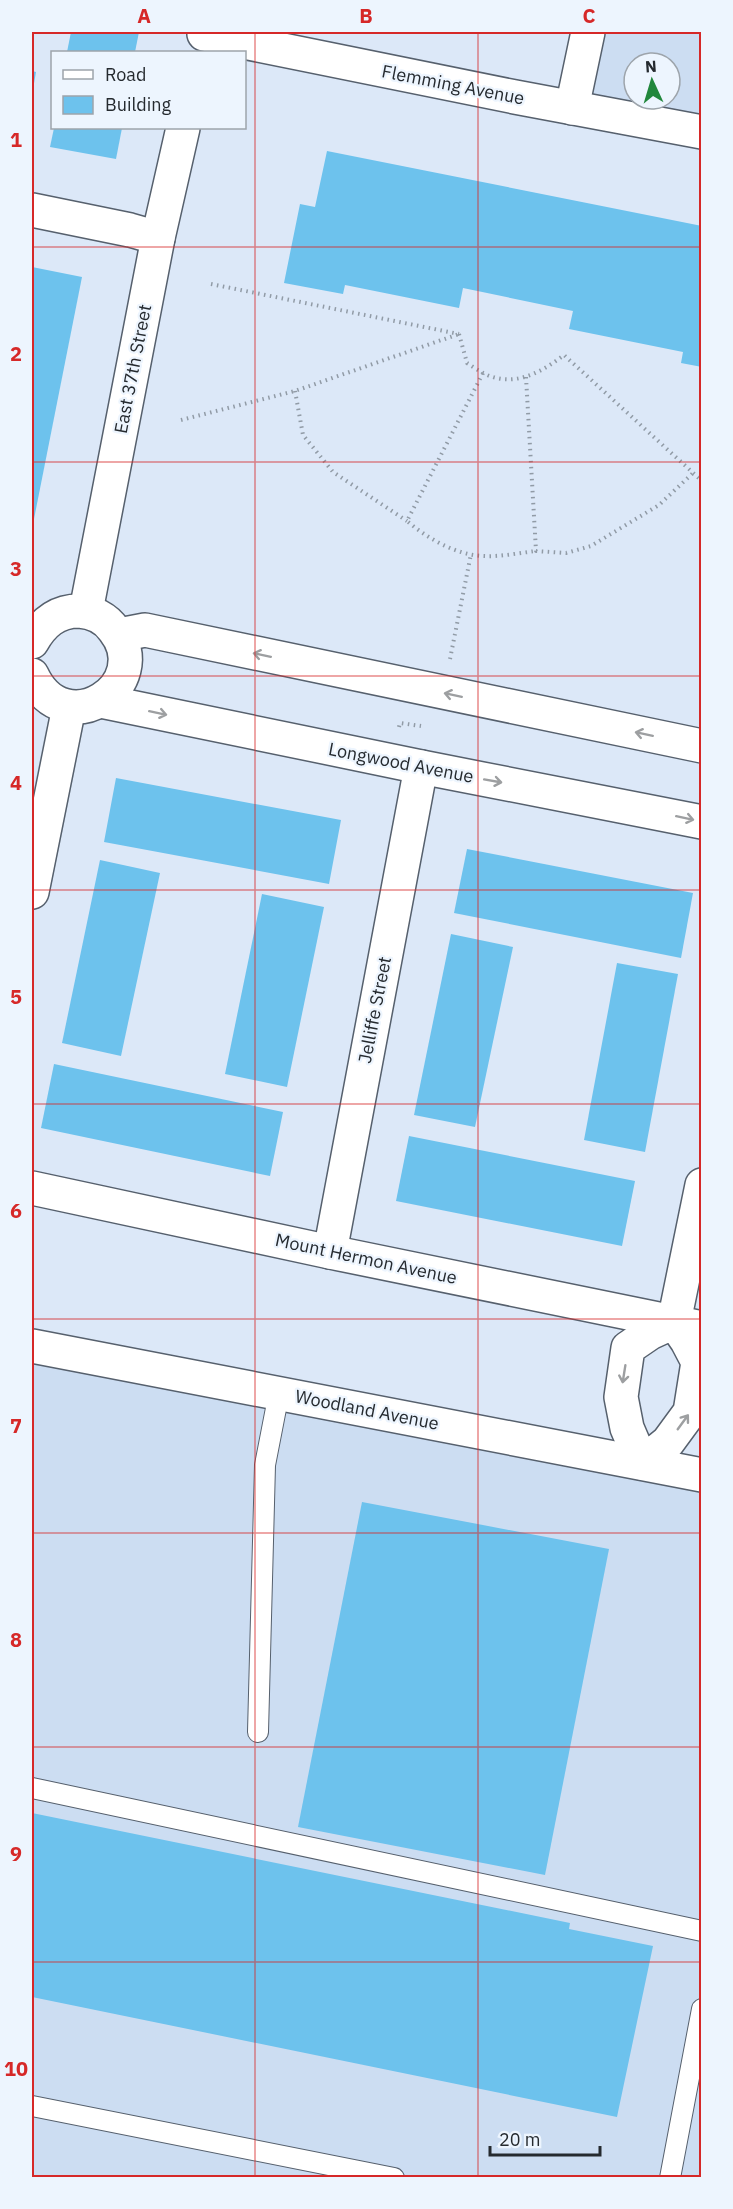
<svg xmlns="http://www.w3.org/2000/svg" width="733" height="2209" viewBox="0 0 733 2209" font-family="'IBM Plex Sans',sans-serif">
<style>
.built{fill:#ccddf2;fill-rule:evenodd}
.building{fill:#6dc2ed}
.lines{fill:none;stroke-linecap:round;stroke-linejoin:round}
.service-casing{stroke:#56606d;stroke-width:22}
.minor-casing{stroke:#56606d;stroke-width:36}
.primary-casing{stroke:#56606d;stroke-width:36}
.path{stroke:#919ba6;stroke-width:4;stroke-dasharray:1.5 4.5;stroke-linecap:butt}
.service{stroke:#fff;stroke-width:20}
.minor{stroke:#fff;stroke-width:33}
.primary{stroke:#fff;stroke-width:33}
.oneway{stroke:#9d9fa1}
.grid{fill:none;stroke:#d62828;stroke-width:1.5;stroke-opacity:0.55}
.labels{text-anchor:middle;stroke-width:4.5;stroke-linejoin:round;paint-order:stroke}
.street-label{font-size:18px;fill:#252a2f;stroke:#edf5fe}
.neatline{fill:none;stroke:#d62828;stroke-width:2}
.grid-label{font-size:20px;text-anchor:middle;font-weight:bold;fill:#d62828}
</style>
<rect width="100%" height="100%" fill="#dce8f8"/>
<g class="built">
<path d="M588 32H701V132L572 108ZM634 63H670V99H634Z"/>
<path d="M32 1346 701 1475V2177H32Z"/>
</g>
<g class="building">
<path d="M71 32H139L135 52H67Z"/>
<path d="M32 71 36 72 33 89H32Z"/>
<path d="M54 128H122L116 159 50 147Z"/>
<path d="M327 151 702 226V367L681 363 683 352 569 329 573 311 463 288 459 308 345 285 343 294 284 283 300 204 315 207Z"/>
<path d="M32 267 82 277 33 524H32Z"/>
<path d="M116 778 341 820 329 884 104 842Z"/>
<path d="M467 849 693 893 681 958 454 913Z"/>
<path d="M100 860 160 873 121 1056 62 1043Z"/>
<path d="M262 894 324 907 287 1087 225 1074Z"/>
<path d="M451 934 513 947 475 1127 414 1115Z"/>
<path d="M617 963 678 974 645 1152 584 1140Z"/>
<path d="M54 1064 283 1112 270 1176 41 1128Z"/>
<path d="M409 1136 635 1181 622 1246 396 1201Z"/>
<path d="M362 1502 609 1549 545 1875 298 1827Z"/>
<path d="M32 1813 570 1923 569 1929 653 1946 617 2117 32 1997Z"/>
</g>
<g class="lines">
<defs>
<g id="service">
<path d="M258 1732 265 1465 279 1393"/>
<path d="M32 1788 702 1931"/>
<path d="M32 2106 394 2178"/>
<path d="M670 2178 702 2009"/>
</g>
<g id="minor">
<path d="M204 34 515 97 702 132"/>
<path d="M572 108 588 32"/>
<path d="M32 210 130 230 158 238"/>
<path d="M86 611 158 238 183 128"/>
<path d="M119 635 145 630 702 746"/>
<path d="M32 642C42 624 56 611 79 611 93 612 106 618 114 630 157 684 65 746 32 675"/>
<path d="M101 701 421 767 702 822"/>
<path d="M32 892 69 707"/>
<path d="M32 1188 330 1252 702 1328"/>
<path d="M330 1252 421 767"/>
<path d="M674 1322 650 1333 628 1348 621 1397 627 1428 642 1463 668 1442 690 1412 698 1362 687 1341 674 1322 702 1185"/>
</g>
<path id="primary" d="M32 1346 702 1475"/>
</defs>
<use href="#service" class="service-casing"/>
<use href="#minor" class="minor-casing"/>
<use href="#primary" class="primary-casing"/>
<g class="path">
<path d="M211 284 459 334"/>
<path d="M459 334 467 363C475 368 484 375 493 377 519 385 543 371 564 355L702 481"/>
<path d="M483 373 407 521C427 538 456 555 483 556 500 557 519 553 536 551"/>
<path d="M526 377 536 551 566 553 591 546 659 505 693 473"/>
<path d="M295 391 303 435 333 472 407 521"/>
<path d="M181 420 295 391 459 334"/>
<path d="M450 659 471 554"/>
<path d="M399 727 400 723 421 726"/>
</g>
<use href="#service" class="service"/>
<use href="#minor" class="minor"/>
<use href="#primary" class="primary"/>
</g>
<defs><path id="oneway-shaft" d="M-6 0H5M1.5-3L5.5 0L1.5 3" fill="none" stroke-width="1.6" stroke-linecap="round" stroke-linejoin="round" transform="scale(1.5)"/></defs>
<g class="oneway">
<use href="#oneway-shaft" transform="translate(262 655) rotate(-168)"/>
<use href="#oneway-shaft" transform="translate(453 695) rotate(-168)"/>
<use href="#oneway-shaft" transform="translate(158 713) rotate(12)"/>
<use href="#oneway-shaft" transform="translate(644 734) rotate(-168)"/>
<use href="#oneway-shaft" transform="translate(493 781) rotate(10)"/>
<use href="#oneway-shaft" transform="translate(685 818) rotate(12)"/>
<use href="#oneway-shaft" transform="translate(624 1374) rotate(99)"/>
<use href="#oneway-shaft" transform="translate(683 1422) rotate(-54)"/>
</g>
<path class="grid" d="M255 32V2178M478 32V2178M32 247H702M32 462H702M32 676H702M32 890H702M32 1104H702M32 1319H702M32 1533H702M32 1747H702M32 1962H702"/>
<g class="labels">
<g class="street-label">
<text transform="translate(453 85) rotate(11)" y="6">Flemming Avenue</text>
<text transform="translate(133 369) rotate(-79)" y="6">East 37th Street</text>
<text transform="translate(401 763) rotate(11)" y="6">Longwood Avenue</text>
<text transform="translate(375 1010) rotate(-79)" y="6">Jelliffe Street</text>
<text transform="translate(366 1259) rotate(12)" y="6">Mount Hermon Avenue</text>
<text transform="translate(367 1410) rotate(11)" y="6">Woodland Avenue</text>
</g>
</g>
<rect width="733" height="2209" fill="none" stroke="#edf5fe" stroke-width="66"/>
<rect x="51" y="51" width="195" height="78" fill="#edf5fe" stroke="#9da4ab" stroke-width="1.5"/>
<rect x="63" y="70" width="30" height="9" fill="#ffffff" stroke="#9da4ab" stroke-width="1.5"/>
<text x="105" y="81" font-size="18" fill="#252a2f">Road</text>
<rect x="63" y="96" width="30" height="18" fill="#6dc2ed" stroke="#9da4ab" stroke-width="1.5"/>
<text x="105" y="111" font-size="18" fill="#252a2f">Building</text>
<g transform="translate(652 81) rotate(356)"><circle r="28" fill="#edf5fe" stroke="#9da4ab" stroke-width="1.5"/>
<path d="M0-4.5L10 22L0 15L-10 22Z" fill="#21873c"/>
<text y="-9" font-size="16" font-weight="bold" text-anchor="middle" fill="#252a2f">N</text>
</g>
<path d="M490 2146v9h110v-9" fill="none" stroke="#252a2f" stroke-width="3"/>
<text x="499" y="2146" font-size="18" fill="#252a2f" stroke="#edf5fe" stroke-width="4.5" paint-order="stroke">20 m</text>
<rect x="33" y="33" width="667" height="2143" class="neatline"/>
<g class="grid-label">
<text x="144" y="23">A</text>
<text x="366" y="23">B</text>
<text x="589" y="23">C</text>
<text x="16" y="147">1</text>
<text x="16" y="361">2</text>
<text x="16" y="576">3</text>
<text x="16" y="790">4</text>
<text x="16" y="1004">5</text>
<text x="16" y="1218">6</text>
<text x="16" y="1433">7</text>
<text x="16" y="1647">8</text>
<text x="16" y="1861">9</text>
<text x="16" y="2076">10</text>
</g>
</svg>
